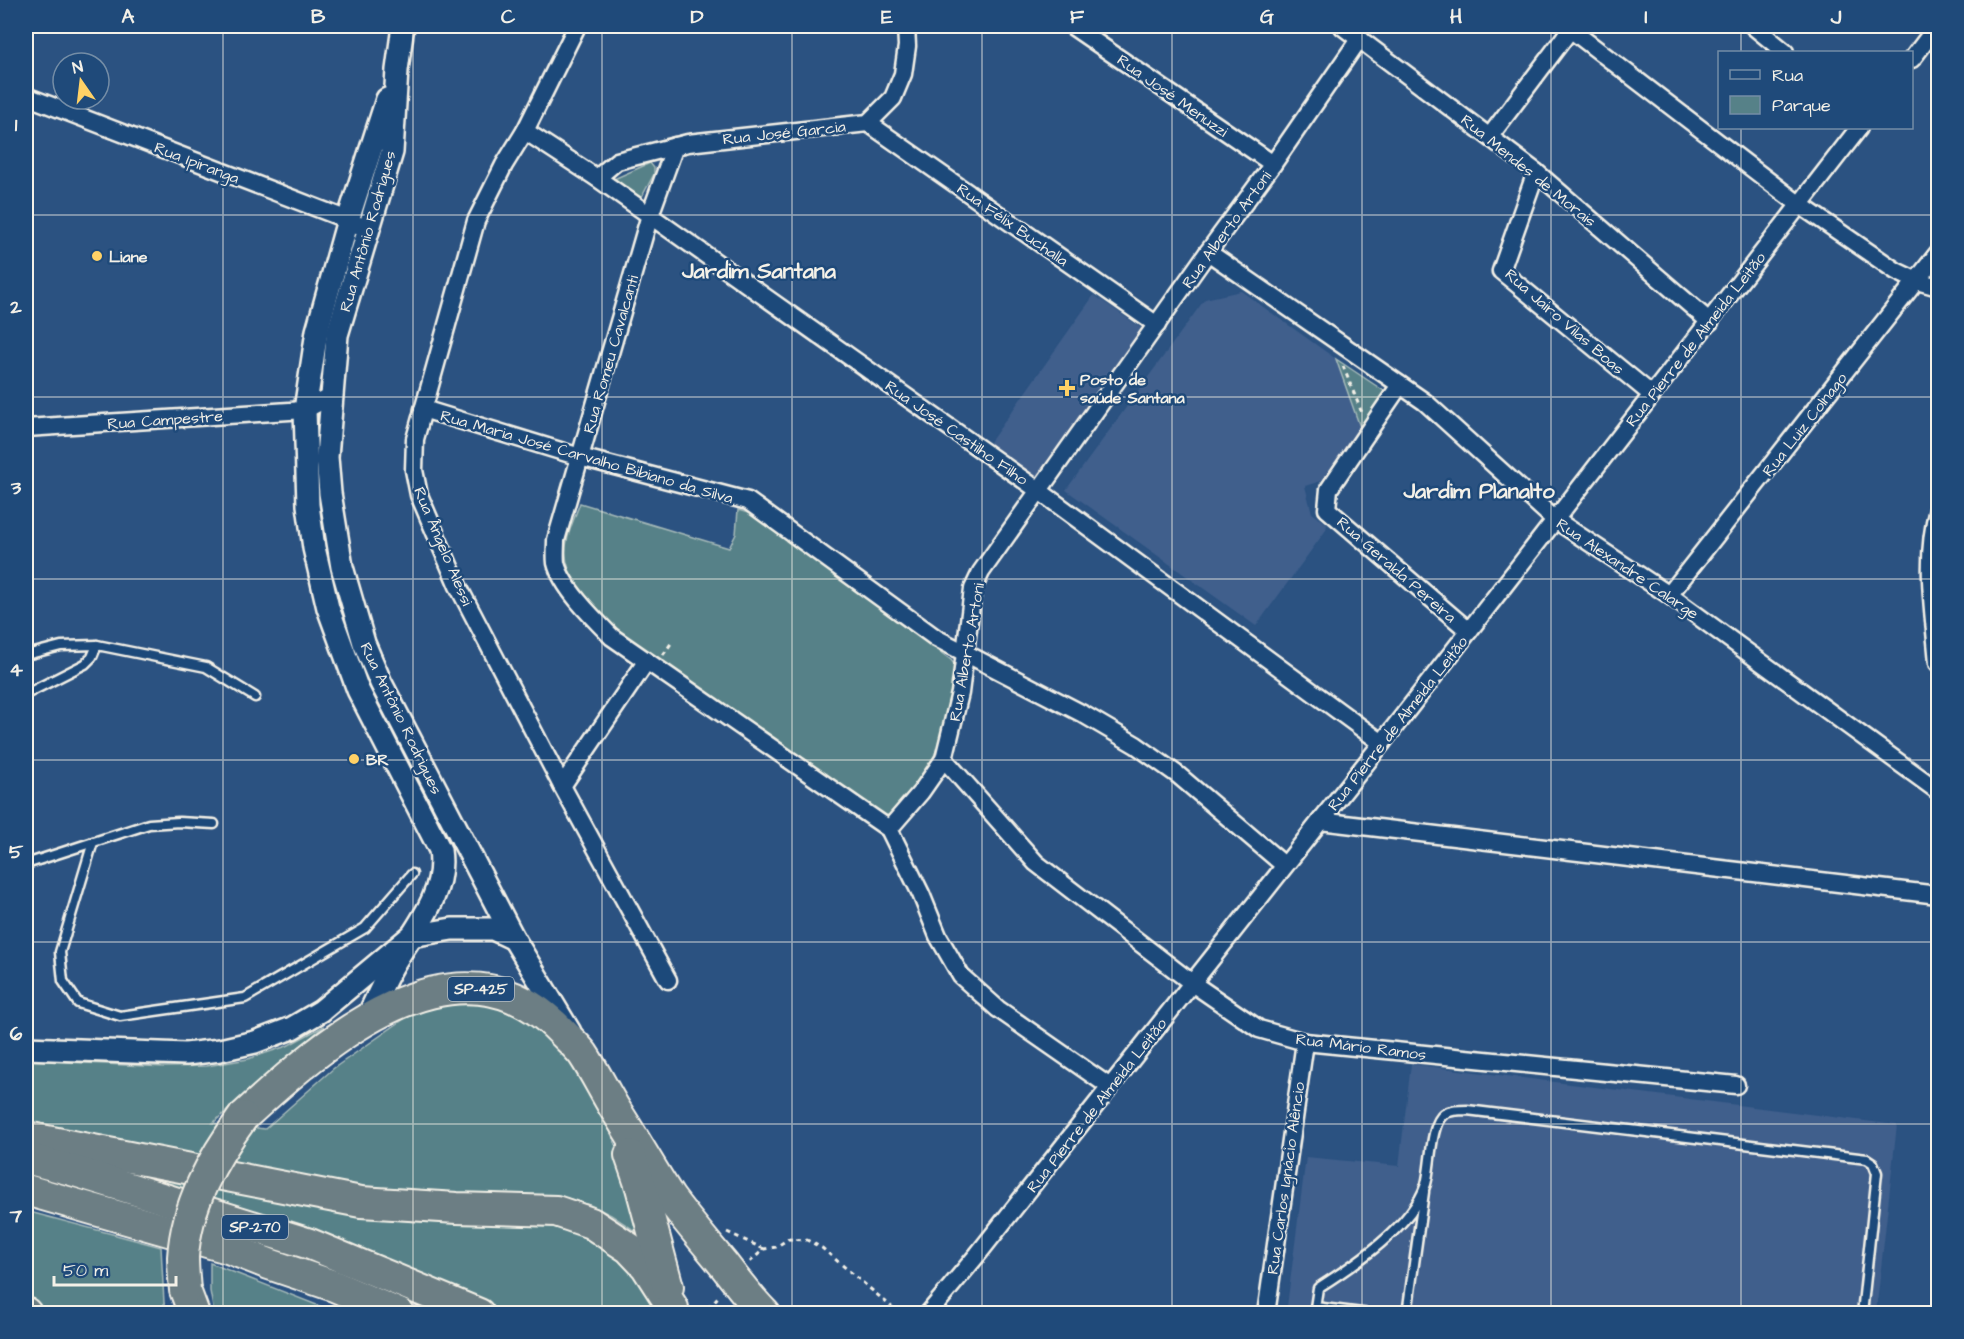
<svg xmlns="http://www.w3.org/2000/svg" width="1964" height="1339" viewBox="0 0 1964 1339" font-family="'Architects Daughter',sans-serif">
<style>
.built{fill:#3f5f8c}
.green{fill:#568188;stroke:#a5b9b8;stroke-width:1.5}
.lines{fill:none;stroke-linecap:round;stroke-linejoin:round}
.service-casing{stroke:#f4f1e8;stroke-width:13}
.minor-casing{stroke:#f4f1e8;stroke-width:21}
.tertiary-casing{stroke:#f4f1e8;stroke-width:26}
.motorway-casing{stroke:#f4f1e8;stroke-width:34}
.path{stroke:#f4f1e8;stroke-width:3;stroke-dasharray:4.5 4.5;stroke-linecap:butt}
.service{stroke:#1f4a7a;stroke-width:8}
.minor{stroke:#1f4a7a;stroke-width:16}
.tertiary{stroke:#1f4a7a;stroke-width:21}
.motorway{stroke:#6c7e84;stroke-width:30}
.motorway-bridge-casing{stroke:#f4f1e8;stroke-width:34;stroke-linecap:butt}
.motorway-bridge{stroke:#6c7e84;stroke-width:30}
.grid{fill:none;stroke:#f4f1e8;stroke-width:1.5;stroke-opacity:0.55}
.poi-dot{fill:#ffd166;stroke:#1f4a7a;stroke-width:2}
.labels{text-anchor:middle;stroke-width:5;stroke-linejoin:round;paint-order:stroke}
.shield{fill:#1f4a7a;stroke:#b4bfc7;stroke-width:1.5}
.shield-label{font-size:15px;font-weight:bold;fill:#f4f1e8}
.street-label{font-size:16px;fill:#f4f1e8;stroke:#1f4a7a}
.poi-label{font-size:16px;font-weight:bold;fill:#f4f1e8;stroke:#1f4a7a;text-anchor:start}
.district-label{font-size:22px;font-weight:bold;fill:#f4f1e8;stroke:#1f4a7a}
.neatline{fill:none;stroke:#f4f1e8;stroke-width:2}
.grid-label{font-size:20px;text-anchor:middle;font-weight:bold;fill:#f4f1e8}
</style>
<rect width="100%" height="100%" fill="#2b5281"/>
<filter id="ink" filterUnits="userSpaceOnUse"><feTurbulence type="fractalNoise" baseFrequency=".0167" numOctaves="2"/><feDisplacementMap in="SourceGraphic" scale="12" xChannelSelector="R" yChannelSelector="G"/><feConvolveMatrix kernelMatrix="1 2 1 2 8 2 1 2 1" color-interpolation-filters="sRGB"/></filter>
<g filter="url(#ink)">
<g class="built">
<path d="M1241 291 1336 359 1360 427 1321 481 1305 486 1312 513 1327 524 1326 530 1256 626 1066 490 1205 299Z"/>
<path d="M1094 295 1147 332 1040 482 988 445Z"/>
<path d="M1411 1064 1897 1125 1876 1313 1286 1314 1306 1157 1399 1166Z"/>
</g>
<g class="green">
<path d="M650 163 654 168V174L639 202 614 179Z"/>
<path d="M1336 359 1384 391 1383 395 1360 427Z"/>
<path d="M580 503 729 548 736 534 738 510 755 515 951 660 957 668 958 678C945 723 937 770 903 804 896 810 893 815 884 816L622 635C600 616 562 580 566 547 567 533 575 517 580 503Z"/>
<path d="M469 1001 509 1008 559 1041 598 1104 628 1172 648 1244 631 1228 611 1215 590 1205 567 1198 544 1195H424L329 1185 26 1125V1060L165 1067 207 1066 248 1059 287 1046 324 1026 213 1123 265 1129 334 1068 410 1015 429 1007Z"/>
<path d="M133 1170 564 1224 626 1262 648 1296 654 1313H499L398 1271 136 1174Z"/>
<path d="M26 1211 161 1247 164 1303 166 1313H41L26 1301Z"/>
<path d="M210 1263 337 1313H214L210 1291Z"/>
</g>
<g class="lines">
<defs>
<g id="service">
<path d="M26 655 61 646 97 645 206 667 255 697"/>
<path d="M26 694 85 664 92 657 97 645"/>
<path d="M93 842 60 952 63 981 78 1003 120 1016 245 998 365 928 412 874"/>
<path d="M26 864 149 824 179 822 214 824"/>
<path d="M1315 1307 1370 1314"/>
<path d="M1314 1314 1318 1288C1354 1265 1412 1227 1426 1184 1431 1167 1430 1124 1444 1114 1451 1110 1459 1110 1467 1110L1867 1159 1873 1163 1877 1173 1862 1314"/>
<path d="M1407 1314 1424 1192"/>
</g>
<g id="minor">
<path d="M577 26 525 131 504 165 476 221 415 439 414 470 419 495 458 586 562 786 668 980"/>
<path d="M1072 26 1273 164"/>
<path d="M1342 26 1536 172 1710 322"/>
<path d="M1753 26 1785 52"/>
<path d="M1570 29 1800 205 1896 271 1917 281 1938 287"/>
<path d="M1912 59 1937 26"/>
<path d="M26 96 348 220 368 230"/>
<path d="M868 123 1157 325"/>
<path d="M525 131 597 178 1038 490 1382 743"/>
<path d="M1490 136 1573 26"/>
<path d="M675 146 650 215 556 540C556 547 555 556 556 563 562 588 595 620 612 637L889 829 921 894 938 936 961 976 998 1009 1110 1087"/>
<path d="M1536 172 1501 271 1651 394"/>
<path d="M597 178 617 161 688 143 868 123 893 98 903 74 907 46 906 26"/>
<path d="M1208 252 1425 402 1554 519 1669 595 1938 791"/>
<path d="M1400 385 1329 489 1327 509 1469 631"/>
<path d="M423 409 580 457 748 501 936 638 1083 714 1136 745 1178 775 1284 865"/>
<path d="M26 428 305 410 332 396"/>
<path d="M1938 509C1924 560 1934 612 1938 663"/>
<path d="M1669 595 1938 253"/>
<path d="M944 759 1036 863 1192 983 1259 1029 1305 1042 1736 1085"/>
<path d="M562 786 646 662"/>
<path d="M1320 821 1938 895"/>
<path d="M889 829 921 792 944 759 960 693 973 589 981 572 1208 252 1273 164 1360 38"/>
<path d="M928 1314 978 1254 1382 743 1859 128"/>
<path d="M1266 1314 1305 1042"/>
</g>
<g id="tertiary">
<path d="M403 26 397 70 392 152 337 335 327 457 330 493 342 567 364 643 381 683 514 939 570 1032"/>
<path d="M365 1022C374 1004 382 985 392 967 413 930 447 896 440 850L358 690 328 608 314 548 308 505 305 410 317 331 348 220 387 99"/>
<path d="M26 1048 186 1054 220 1050 255 1042 292 1028 321 1011 411 936 452 929H493L514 939"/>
</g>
<g id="motorway">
<path d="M243 1117C324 1042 458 924 561 1031 569 1039 577 1046 583 1054 595 1072 604 1091 615 1109 634 1138 651 1169 670 1198 687 1221 706 1243 724 1265 737 1282 750 1299 765 1314"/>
<path d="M26 1137 361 1202 457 1208 556 1211 591 1223 629 1248 646 1266 673 1308"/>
<path d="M630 1155 641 1187 668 1287"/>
<path d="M26 1158 71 1170 310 1244 479 1314"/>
<path d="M26 1190 228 1248 269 1264 334 1286 399 1314"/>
<path d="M185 1290 194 1314"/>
<path d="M26 1313V1314"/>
</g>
</defs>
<use href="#service" class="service-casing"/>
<use href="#minor" class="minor-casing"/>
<use href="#tertiary" class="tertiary-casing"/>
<use href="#motorway" class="motorway-casing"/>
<g class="path">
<path d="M1343 366 1362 413"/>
<path d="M663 655 672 642"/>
<path d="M727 1232 764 1249"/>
<path d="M750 1262 764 1249 776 1247 788 1239 807 1240 822 1248 900 1314"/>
<path d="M702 1314 719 1296"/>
</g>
<use href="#service" class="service"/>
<use href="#minor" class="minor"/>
<use href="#tertiary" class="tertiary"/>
<use href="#motorway" class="motorway"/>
<defs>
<path id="motorway-bridge" d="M185 1290C184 1279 183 1268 183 1257 186 1205 213 1158 243 1117"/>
</defs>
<use href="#motorway-bridge" class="motorway-bridge-casing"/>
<use href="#motorway-bridge" class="motorway-bridge"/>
</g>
</g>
<path class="grid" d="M223 26V1314M413 26V1314M602 26V1314M792 26V1314M982 26V1314M1172 26V1314M1362 26V1314M1551 26V1314M1741 26V52M1741 128V1314M26 215H1938M26 397H1938M26 579H1938M26 760H1938M26 942H1938M26 1124H1938"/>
<g class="poi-dot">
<circle cx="97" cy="256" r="6"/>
<path d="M1064 379h6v6h6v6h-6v6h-6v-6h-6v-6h6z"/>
<circle cx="354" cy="759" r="6"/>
</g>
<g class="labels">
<g class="shield">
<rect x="448" y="977" width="66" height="24" rx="4.5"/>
<rect x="222" y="1215" width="66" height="24" rx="4.5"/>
</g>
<g class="shield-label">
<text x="481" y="994">SP-425</text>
<text x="255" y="1232">SP-270</text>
</g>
<g class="street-label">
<text transform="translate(1173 95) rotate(35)" y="6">Rua José Menuzzi</text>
<text transform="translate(784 132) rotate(-6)" y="6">Rua José Garcia</text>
<text transform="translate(197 162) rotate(21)" y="6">Rua Ipiranga</text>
<text transform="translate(1529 170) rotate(39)" y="6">Rua Mendes de Morais</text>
<text transform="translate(1013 224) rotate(35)" y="6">Rua Félix Buchalla</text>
<text transform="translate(1226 229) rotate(-54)" y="6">Rua Alberto Artoni</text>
<text transform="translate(367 231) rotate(-74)" y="6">Rua Antônio Rodrigues</text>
<text transform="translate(1565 321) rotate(41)" y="6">Rua Jairo Vilas Boas</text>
<text transform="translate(1695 339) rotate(-52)" y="6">Rua Pierre de Almeida Leitão</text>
<text transform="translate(610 354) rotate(-74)" y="6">Rua Romeu Cavalcanti</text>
<text transform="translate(165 419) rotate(-4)" y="6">Rua Campestre</text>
<text transform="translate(1804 424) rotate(-52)" y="6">Rua Luiz Colnago</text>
<text transform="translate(957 432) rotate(35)" y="6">Rua José Castilho Filho</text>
<text transform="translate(587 456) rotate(16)" y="6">Rua Maria José Carvalho Bibiano da Silva</text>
<text transform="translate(444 546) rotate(67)" y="6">Rua Ângelo Alessi</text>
<text transform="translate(1628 568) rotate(34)" y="6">Rua Alexandre Calarge</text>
<text transform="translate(1397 569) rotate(41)" y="6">Rua Geralda Pereira</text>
<text transform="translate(966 652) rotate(-80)" y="6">Rua Alberto Artoni</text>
<text transform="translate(402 718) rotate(64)" y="6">Rua Antônio Rodrigues</text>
<text transform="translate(1397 723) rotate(-52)" y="6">Rua Pierre de Almeida Leitão</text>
<text transform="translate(1361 1046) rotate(7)" y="6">Rua Mário Ramos</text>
<text transform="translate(1096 1105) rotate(-52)" y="6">Rua Pierre de Almeida Leitão</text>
<text transform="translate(1285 1178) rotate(-82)" y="6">Rua Carlos Ignácio Alêncio</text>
</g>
<g class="poi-label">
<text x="109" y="262">Liane</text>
<text x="1080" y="385">Posto de<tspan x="1080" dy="18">saúde Santana</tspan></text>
<text x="366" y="765">BR</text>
</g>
<g class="district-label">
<text x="759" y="278">Jardim Santana</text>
<text x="1479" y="498">Jardim Planalto</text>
</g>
</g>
<rect width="1964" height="1339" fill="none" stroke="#1f4a7a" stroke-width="66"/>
<rect x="1718" y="51" width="195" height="78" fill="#1f4a7a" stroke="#748da6" stroke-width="1.5"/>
<rect x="1730" y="70" width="30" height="9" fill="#1f4a7a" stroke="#748da6" stroke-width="1.5"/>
<text x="1772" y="81" font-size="18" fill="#f4f1e8">Rua</text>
<rect x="1730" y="96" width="30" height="18" fill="#568188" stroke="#748da6" stroke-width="1.5"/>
<text x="1772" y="111" font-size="18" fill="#f4f1e8">Parque</text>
<g transform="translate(81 81) rotate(346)"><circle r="28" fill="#1f4a7a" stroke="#748da6" stroke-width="1.5"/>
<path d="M0-4.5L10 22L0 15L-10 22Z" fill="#ffd166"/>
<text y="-9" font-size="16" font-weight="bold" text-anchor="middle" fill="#f4f1e8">N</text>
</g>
<path d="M54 1276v9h122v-9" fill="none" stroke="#f4f1e8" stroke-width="3"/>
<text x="63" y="1276" font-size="18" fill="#f4f1e8" stroke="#1f4a7a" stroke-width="4.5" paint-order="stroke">50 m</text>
<rect x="33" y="33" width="1898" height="1273" class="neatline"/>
<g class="grid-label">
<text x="128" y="23">A</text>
<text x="318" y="23">B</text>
<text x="508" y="23">C</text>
<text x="697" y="23">D</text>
<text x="887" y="23">E</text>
<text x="1077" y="23">F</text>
<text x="1267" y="23">G</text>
<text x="1456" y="23">H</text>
<text x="1646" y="23">I</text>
<text x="1836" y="23">J</text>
<text x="16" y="131">1</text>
<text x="16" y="313">2</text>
<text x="16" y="494">3</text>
<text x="16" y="676">4</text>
<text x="16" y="858">5</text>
<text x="16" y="1040">6</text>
<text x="16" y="1222">7</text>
</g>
</svg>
